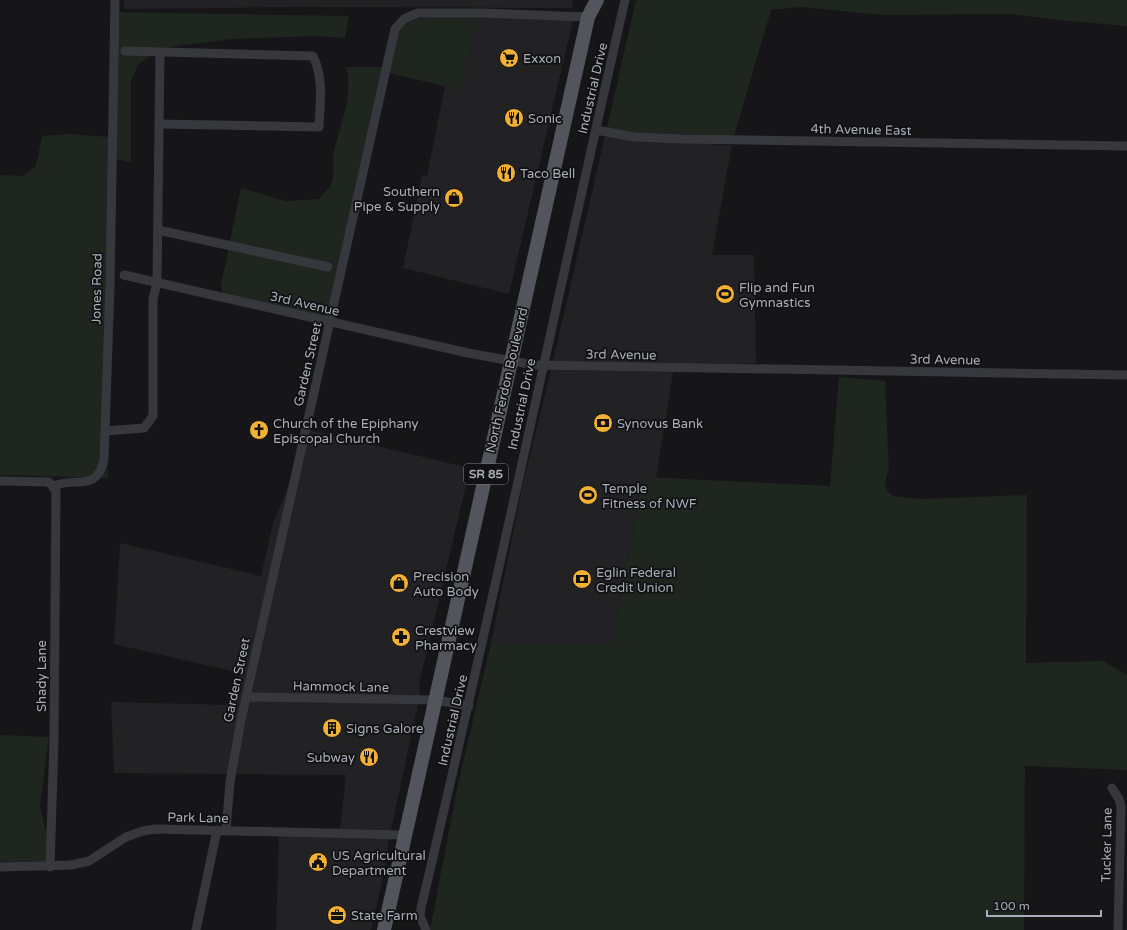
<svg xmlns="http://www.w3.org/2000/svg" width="1127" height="930" viewBox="0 0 1127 930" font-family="'Varela Round',sans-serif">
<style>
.built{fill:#222225}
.green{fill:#1e261f}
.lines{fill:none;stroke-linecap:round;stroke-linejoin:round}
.street{stroke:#37383d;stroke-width:9}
.primary{stroke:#53555c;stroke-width:14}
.labels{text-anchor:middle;stroke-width:3.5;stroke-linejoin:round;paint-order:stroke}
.shield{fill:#111113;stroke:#7b7e86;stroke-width:1}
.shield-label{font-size:12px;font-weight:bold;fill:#a8adb8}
.poi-label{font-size:13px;fill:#a8adb8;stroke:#111113;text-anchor:start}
.street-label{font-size:13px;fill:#a8adb8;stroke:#111113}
</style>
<rect width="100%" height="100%" fill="#161618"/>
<g class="built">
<path d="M124 0H573L572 8 299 7 124 9Z"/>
<path d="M478 17 573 20 509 294 403 268 422 175 427 176 445 86 461 89Z"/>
<path d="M605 136 637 142 732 145 712 255H754L756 363 736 364 553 361Z"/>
<path d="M551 370 673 372 656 479 643 477 612 643H491L523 483Z"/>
<path d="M309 430 470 468 419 685 420 696 252 693Z"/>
<path d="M290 482 237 719 227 774 114 773 111 702 234 705 240 673 114 644 120 543 261 576 273 524Z"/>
<path d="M249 701 418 704 391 830 340 829 346 775 235 774Z"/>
<path d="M279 836 389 839 385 868 371 930H276Z"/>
</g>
<g class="green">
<path d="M636 0H1127V26L1069 21 1009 14 882 15 802 7 771 10 734 136 634 133 607 128Z"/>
<path d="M113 12 349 16 345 38 314 36 232 39 161 48 138 65 131 81V162L111 158 106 439 108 478 0 475V175L23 176 36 166 42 136 68 134 110 137Z"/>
<path d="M478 17 461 90 389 73C392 61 393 41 399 31 409 11 459 17 478 17Z"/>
<path d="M346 67H382L327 317 222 293 221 285 241 188 285 201 319 199C322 195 328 190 331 185 335 177 332 161 334 152 340 123 354 97 346 67Z"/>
<path d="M839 377 885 381 889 474H887L885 483 887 491 893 496 921 499 1027 495 1026 663 1103 661 1127 675V770L1025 766 1024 930H430L458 784 491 643H612L643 477 830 486Z"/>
<path d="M0 735 49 737 40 806 47 835V861L0 862Z"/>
</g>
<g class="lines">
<g class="street">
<path d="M125 51 313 56C324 78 320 103 319 127L159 124"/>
<path d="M596 130 634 137 682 139 1127 146"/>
<path d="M158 230 328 267"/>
<path d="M124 275 468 353 534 365 1127 375"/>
<path d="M106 431 144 428 153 416V299L157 283 160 53"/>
<path d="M0 481 49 482 56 491 54 740 50 867"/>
<path d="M54 486C77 476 96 493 104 460L110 286 115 0"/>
<path d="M247 697 436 700 469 706"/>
<path d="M1112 788 1119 799 1121 807 1118 930"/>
<path d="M226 830 230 782 241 720 395 29 404 19 418 13H482L588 17"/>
<path d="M0 867 71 865 89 861 126 837 143 831 156 829 405 835"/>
<path d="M196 930 217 830"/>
<path d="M426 930 420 916 421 908C493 606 556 302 625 0"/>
</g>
<path class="primary" d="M384 930 582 44 588 17 597 0"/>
</g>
<defs>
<symbol id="supermarket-disc" viewBox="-11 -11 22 22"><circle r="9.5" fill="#f2b134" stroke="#111113"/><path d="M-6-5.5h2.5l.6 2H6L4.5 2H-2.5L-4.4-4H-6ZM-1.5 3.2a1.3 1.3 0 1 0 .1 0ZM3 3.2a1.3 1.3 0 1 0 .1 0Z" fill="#111"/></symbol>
<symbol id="restaurant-disc" viewBox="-11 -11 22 22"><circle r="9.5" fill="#f2b134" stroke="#111113"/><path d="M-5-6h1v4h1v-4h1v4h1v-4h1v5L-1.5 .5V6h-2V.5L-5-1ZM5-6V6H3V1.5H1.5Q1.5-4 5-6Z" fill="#111"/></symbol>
<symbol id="shop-disc" viewBox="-11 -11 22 22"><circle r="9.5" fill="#f2b134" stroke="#111113"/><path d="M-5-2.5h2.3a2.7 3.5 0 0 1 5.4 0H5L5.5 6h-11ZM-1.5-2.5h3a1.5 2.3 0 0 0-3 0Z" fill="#111"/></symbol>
<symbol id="stadium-disc" viewBox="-11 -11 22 22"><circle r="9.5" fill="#f2b134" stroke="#111113"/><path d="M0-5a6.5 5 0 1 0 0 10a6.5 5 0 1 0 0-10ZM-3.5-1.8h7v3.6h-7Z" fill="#111"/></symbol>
<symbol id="bank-disc" viewBox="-11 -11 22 22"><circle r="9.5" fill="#f2b134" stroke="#111113"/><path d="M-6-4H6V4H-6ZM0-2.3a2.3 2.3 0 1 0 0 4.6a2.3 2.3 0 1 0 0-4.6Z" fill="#111"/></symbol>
<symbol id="church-disc" viewBox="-11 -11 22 22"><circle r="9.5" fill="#f2b134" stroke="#111113"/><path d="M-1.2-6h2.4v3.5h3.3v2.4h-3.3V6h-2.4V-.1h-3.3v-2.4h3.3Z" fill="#111"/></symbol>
<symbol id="pharmacy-disc" viewBox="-11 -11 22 22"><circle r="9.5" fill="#f2b134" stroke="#111113"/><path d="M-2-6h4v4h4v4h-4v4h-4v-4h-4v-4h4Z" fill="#111"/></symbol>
<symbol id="building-disc" viewBox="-11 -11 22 22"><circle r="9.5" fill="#f2b134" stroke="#111113"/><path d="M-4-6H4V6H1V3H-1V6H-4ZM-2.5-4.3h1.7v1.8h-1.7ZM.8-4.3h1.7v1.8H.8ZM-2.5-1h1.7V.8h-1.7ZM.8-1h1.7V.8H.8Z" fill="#111"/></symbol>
<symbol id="civic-disc" viewBox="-11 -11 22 22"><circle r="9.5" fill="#f2b134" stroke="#111113"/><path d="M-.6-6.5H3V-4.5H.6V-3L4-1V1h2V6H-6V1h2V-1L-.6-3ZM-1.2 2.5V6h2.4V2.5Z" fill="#111"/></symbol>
<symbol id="office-disc" viewBox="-11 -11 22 22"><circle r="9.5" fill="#f2b134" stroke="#111113"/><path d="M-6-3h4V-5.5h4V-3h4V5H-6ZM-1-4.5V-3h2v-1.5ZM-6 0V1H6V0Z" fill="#111"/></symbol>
</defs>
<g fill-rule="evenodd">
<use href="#supermarket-disc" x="498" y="47" width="22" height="22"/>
<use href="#restaurant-disc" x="503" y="107" width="22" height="22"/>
<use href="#restaurant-disc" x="495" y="162" width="22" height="22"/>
<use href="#shop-disc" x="443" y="187" width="22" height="22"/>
<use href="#stadium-disc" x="714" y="283" width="22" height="22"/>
<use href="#bank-disc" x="592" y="412" width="22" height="22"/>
<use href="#church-disc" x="248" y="419" width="22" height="22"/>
<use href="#stadium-disc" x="577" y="484" width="22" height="22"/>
<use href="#bank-disc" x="571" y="568" width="22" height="22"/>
<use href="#shop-disc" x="388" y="572" width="22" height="22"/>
<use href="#pharmacy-disc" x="390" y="626" width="22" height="22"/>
<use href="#building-disc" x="321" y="717" width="22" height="22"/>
<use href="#restaurant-disc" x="358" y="746" width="22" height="22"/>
<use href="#civic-disc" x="307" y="851" width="22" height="22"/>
<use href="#office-disc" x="326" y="904" width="22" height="22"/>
</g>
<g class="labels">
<rect class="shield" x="464" y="464" width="44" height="20" rx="3"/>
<g class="shield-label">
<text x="486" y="478">SR 85</text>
</g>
<g class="poi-label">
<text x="523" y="63">Exxon</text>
<text x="528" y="123">Sonic</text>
<text x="520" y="178">Taco Bell</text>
<text x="440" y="196" text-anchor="end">Southern<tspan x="440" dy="15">Pipe &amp; Supply</tspan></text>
<text x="739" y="292">Flip and Fun<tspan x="739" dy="15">Gymnastics</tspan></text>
<text x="273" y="428">Church of the Epiphany<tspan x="273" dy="15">Episcopal Church</tspan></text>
<text x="617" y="428">Synovus Bank</text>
<text x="602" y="493">Temple<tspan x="602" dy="15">Fitness of NWF</tspan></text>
<text x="596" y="577">Eglin Federal<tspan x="596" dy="15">Credit Union</tspan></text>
<text x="413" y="581">Precision<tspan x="413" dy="15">Auto Body</tspan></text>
<text x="415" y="635">Crestview<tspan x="415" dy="15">Pharmacy</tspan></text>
<text x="346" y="733">Signs Galore</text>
<text x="355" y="762" text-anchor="end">Subway</text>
<text x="332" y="860">US Agricultural<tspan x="332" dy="15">Department</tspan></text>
<text x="351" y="920">State Farm</text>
</g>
<g class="street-label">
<text transform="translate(592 88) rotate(-77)" y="5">Industrial Drive</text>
<text transform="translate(861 129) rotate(1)" y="5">4th Avenue East</text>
<text transform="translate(96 289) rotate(-89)" y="5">Jones Road</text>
<text transform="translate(305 303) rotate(13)" y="5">3rd Avenue</text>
<text transform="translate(621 354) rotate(1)" y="5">3rd Avenue</text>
<text transform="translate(945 359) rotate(1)" y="5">3rd Avenue</text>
<text transform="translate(307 364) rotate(-77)" y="5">Garden Street</text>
<text transform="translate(506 380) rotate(-77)" y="5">North Ferdon Boulevard</text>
<text transform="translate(521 404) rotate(-78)" y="5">Industrial Drive</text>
<text transform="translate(41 676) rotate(-90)" y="5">Shady Lane</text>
<text transform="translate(236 680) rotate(-78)" y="5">Garden Street</text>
<text transform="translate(341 686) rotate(1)" y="5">Hammock Lane</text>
<text transform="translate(452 720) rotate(-77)" y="5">Industrial Drive</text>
<text transform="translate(198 817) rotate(1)" y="5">Park Lane</text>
<text transform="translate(1106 845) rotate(-89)" y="5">Tucker Lane</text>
</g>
</g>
<path d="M987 910v6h114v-6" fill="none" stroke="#a8adb8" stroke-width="2"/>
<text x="993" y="910" font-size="12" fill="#a8adb8" stroke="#111113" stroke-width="3" paint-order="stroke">100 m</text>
</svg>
